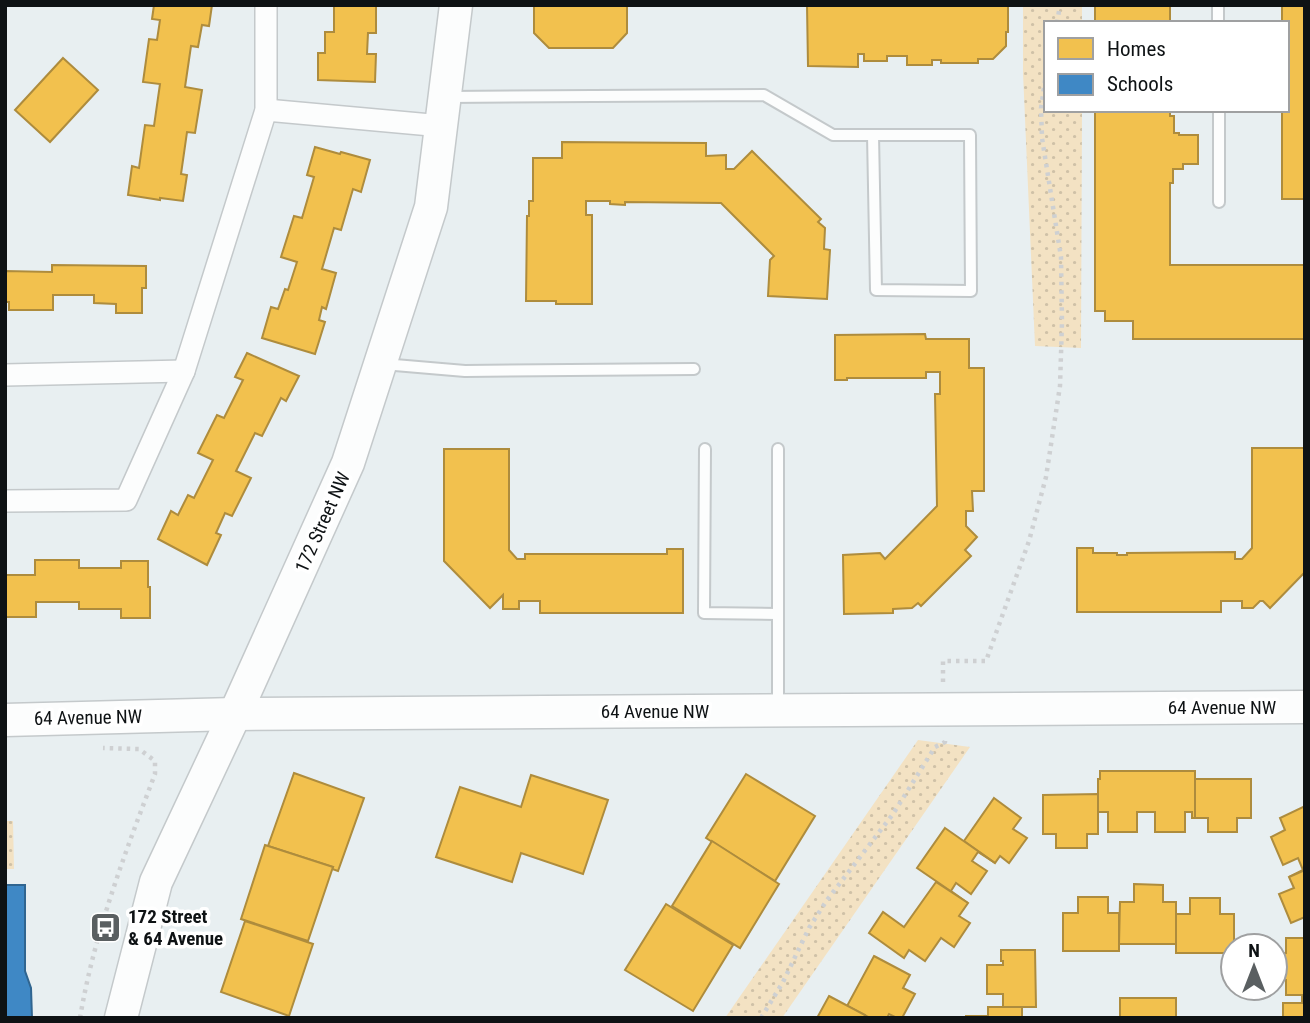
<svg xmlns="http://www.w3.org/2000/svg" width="1310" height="1023" viewBox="0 0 1310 1023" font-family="'Roboto Condensed',sans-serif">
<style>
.grass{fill:url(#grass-dots)}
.homes{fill:#f2c14e;stroke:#ae8c3d;stroke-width:2}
.schools{fill:#3f88c5;stroke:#306590;stroke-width:2}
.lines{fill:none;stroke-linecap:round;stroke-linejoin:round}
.lane-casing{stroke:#c4c9cb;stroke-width:14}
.street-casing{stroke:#c4c9cb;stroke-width:24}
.secondary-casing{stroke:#c4c9cb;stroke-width:35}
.path{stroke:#ced0d2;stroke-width:4.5;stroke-dasharray:3.5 5;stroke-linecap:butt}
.lane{stroke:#fcfdfd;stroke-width:10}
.street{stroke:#fcfdfd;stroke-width:21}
.secondary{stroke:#fcfdfd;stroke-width:32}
.labels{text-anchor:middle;stroke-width:7;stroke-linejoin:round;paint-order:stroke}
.street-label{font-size:19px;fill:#0e1214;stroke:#fff}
.poi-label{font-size:19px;font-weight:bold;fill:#0e1214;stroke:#fff;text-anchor:start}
</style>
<defs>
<pattern id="grass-dots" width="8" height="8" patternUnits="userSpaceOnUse" patternTransform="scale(1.75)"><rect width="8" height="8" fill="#f3e2c3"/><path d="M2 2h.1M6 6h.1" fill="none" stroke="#cfc1a7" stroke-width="1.8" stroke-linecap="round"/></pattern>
</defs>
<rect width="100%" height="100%" fill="#e8eff1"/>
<g class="grass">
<path d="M1023 5H1082V23H1046V110H1082L1081 348 1035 346 1023 73Z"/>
<path d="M918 740 970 747 782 1018H725Z"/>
<path d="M5 821H13L14 869H5Z"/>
</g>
<g class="homes">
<path d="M154 5H212L209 26 202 25 198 47 191 46 185 87 202 90 195 133 187 132 181 174 187 175 183 201 160 198V200L128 195 132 166 139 168 145 125 154 126 160 84 143 82 149 39 157 40 160 20 152 19Z"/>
<path d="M334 5H376V33H368L367 54H376L375 82 318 80V53H325V32H334Z"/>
<path d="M534 5H627V33L613 48H549L534 33Z"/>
<path d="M807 5H1008V32H1006V46L993 59H978V63H941V60H932V65H907V56H887V61H864V54H858V67L808 66Z"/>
<rect x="1095" y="5" width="75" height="18"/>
<path d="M1282 5H1305V199H1282V110H1287V23H1282Z"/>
<path d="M63 58 98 90 50 142 15 110Z"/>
<path d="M1095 110H1170V116H1174V133H1179V135H1198V164H1183V169H1173V183H1170V265H1305V339H1133V321H1105V311H1095Z"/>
<path d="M562 142 706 143V156L726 155V169H734L752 151 821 219 818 222 825 228 824 249 830 250 827 299 768 296 770 260 774 256 721 203 625 202V205L610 204V201H586V215H592V304H556V301H526L527 216H529V201H533V158H562Z"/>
<path d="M315 147 340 154 341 152 370 160 361 192 353 189 341 230 334 228 322 269 336 273 326 309 322 307 319 320 325 322 315 354 262 338 271 307 278 309 285 289 288 290 297 262 281 257 294 216 302 218 314 177 307 175Z"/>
<path d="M52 265 146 266V288H142V313H116V304L94 303V295H53V310H9V302H5V271L52 272Z"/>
<path d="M925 334 926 339H969V368H984V491H972L973 511H966V526L977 537 965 550 971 556 921 606 918 603 912 608 893 609V613L844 614 843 555 880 553 885 559 937 506 935 394H940V372H926V378H847V380H835V335Z"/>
<path d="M247 353 299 376 286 401 281 398 262 436 255 433 236 471 251 478 232 516 225 513 216 533 221 535 207 565 158 539 171 511 178 515 188 495 194 498 213 460 198 453 217 415 224 418 243 380 235 377Z"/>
<path d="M1252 448H1305V572L1270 608 1263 601H1260L1253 608H1242V601H1221V612H1077V548H1093V553H1117V555H1127V553L1235 552V559H1242L1252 548Z"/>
<path d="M444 449H509V550L517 559H525V554H667V549H683V613H540V601H519V609H503V595L490 608 444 561Z"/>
<path d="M35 560H79V568H121V561H148V587H150V618H121V609H79V602H36V617H5V575H35Z"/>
<path d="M1100 771H1195V818H1192V812H1185V832H1155V812H1137V832H1108V812H1098V779H1100Z"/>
<path d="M294 773 364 798 338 871 332 869 333 867 268 846Z"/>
<path d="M746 774 815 816 775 881 706 838Z"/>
<path d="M531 775 608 800 583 874 521 853 512 882 436 857 460 787 521 807Z"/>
<path d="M1195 779H1251V818H1237V832H1208V818H1195Z"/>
<path d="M1098 794V834H1087V848H1056V834H1043V795Z"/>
<path d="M994 798 1021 818 1013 829 1027 838 1009 863 1000 856 995 863 964 841Z"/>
<path d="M1305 806V870L1289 877 1303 870 1298 858 1283 865 1271 837 1285 830 1280 818Z"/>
<path d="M945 828 995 863 978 852 972 861 987 871 971 894 956 883 951 891 968 903 917 868Z"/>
<path d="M712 841 779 884 740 948 672 906Z"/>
<path d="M265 845 333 867 308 941 241 919Z"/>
<path d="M1305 870V917L1291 923 1279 894 1294 888 1289 877Z"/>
<path d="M936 882 968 903 959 916 970 923 954 947 941 938 925 961 909 950 904 958 869 933 883 912 904 927Z"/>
<path d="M1134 884 1163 885V902H1176V944H1119L1120 902H1134Z"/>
<path d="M1078 897H1108V913H1119V951H1063V913H1078Z"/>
<path d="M1190 898H1220V914H1234V946H1233V953H1176V914H1190Z"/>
<path d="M666 904 733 945 693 1011 625 970Z"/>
<path d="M245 921 313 944 289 1016 221 992Z"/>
<path d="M1286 938H1305V995H1286V980H1275V954L1286 953Z"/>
<path d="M1001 950H1035L1036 1007H1003V994H987V965H1003V961H1001Z"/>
<path d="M874 956 910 975 903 988 915 994 902 1018H897L889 1014 887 1018H870L847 1006Z"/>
<path d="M1302 995H1305V1018H1283V1003H1302Z"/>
<path d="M829 996 865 1015 864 1018H817Z"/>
<rect x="1120" y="998" width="56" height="20"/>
<path d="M988 1007H1022V1018H966V1016H988Z"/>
<rect x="1063" y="1017" width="57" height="1"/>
</g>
<path class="schools" d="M5 885H25V971L31 988 32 1018H5Z"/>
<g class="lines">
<defs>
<g id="lane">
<path d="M1218 5V23"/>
<path d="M448 97 764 95 833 135H970L971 291 876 290 873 135"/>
<path d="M1219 110V202"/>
<path d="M383 364 465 371 694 369"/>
<path d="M705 449 704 613 777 614"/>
<path d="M778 449V707"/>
</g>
<g id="street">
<path d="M266 110 442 126"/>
<path d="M5 375 184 371"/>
<path d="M5 501 126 500 184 371 266 110V5"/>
</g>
<g id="secondary">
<path d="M5 720 235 714 1305 707"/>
<path d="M121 1018 156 882 235 714 348 463 431 207 456 5"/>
</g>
</defs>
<use href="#lane" class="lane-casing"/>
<use href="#street" class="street-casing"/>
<use href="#secondary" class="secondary-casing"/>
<g class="path">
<path d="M1057 23 1060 5"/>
<path d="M943 682V661H986L1029 541 1046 477 1060 386 1062 322 1061 257 1042 138 1041 108 1046 74"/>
<path d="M80 1018C94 934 125 853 155 774V761L139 749 103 748"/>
<path d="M761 1018 783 982 809 928 827 900 893 814 935 747 945 742V736"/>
</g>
<use href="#lane" class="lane"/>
<use href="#street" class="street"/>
<use href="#secondary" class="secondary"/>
</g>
<defs>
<symbol id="bus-square" viewBox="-11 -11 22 22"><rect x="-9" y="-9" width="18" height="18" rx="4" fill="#5a5f61" stroke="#fff"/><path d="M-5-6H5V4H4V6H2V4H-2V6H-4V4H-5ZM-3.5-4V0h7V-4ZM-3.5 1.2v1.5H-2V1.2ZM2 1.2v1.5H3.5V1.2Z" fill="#fff"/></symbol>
</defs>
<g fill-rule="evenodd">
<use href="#bus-square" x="88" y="910" width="35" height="35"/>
</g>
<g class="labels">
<g class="street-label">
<text transform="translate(322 522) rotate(-66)" y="7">172 Street NW</text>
<text x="1222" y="714">64 Avenue NW</text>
<text x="655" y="718">64 Avenue NW</text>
<text transform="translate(88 717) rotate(-1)" y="7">64 Avenue NW</text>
</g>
<g class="poi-label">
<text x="128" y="923">172 Street<tspan x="128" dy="22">&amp; 64 Avenue</tspan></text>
</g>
</g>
<rect width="1310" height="1023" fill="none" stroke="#0e1214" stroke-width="14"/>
<rect x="1044" y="21" width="245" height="91" fill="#ffffff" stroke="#9fa0a1" stroke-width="2"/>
<rect x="1058" y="38" width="35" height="21" fill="#f2c14e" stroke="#9fa0a1" stroke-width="2"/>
<text x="1107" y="56" font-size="21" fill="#0e1214">Homes</text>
<rect x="1058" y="74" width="35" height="21" fill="#3f88c5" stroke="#9fa0a1" stroke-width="2"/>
<text x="1107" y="91" font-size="21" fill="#0e1214">Schools</text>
<g transform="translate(1254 967)"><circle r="33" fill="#ffffff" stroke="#9fa0a1" stroke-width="2"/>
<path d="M0-5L12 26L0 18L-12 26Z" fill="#5a5f61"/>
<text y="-10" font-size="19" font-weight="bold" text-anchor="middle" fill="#0e1214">N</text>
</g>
</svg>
